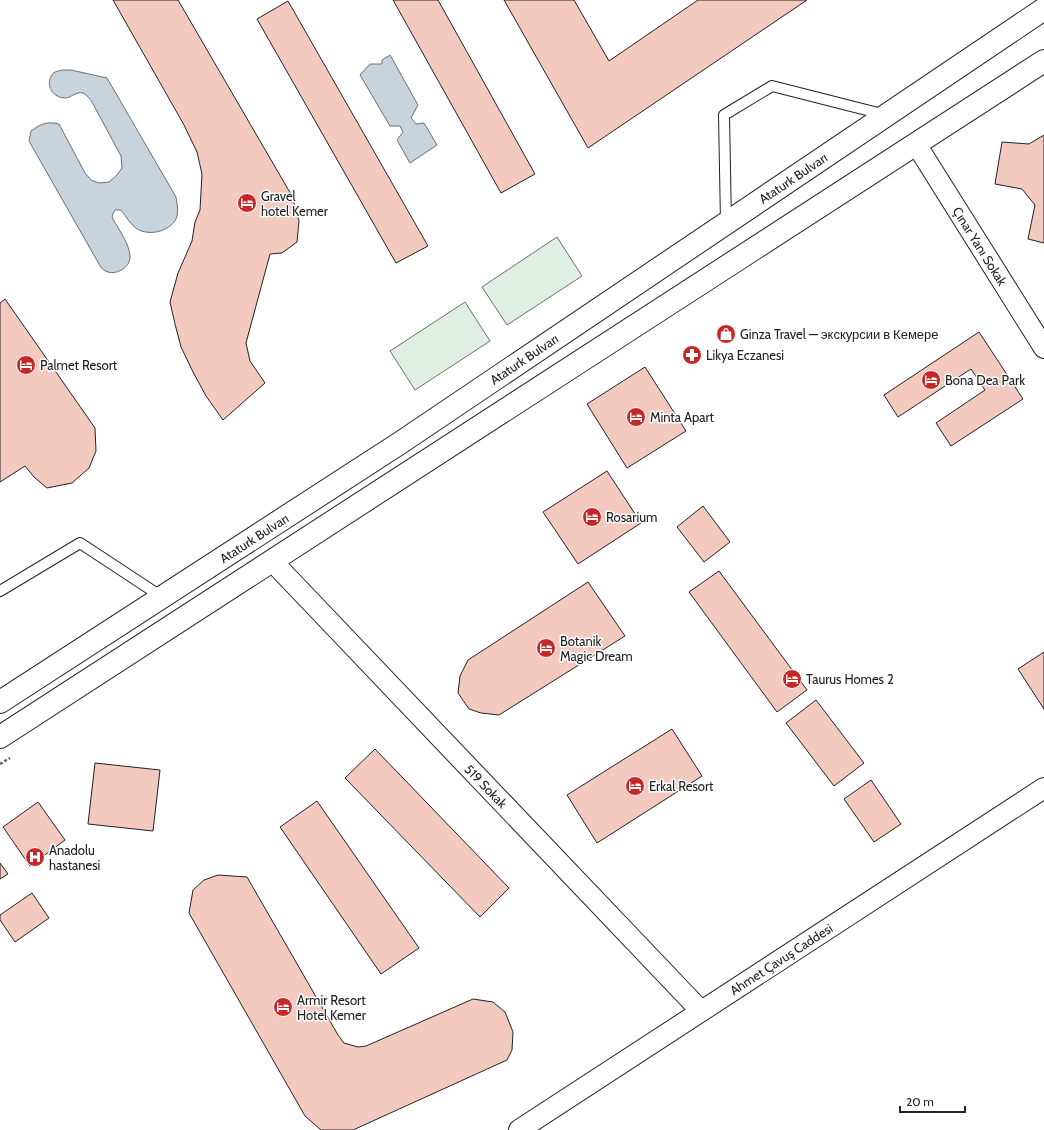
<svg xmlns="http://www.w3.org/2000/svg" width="1044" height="1130" viewBox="0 0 1044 1130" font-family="Cabin,sans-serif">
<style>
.green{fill:#e0efe3;stroke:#6f6f6f}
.water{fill:#c7d3dd;stroke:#6f6f6f}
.building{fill:#f3c9c0;stroke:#222}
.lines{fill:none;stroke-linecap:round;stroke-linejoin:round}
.lane-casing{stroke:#222;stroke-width:12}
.street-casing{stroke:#222;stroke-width:22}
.secondary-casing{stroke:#222;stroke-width:24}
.path{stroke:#646464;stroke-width:2.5;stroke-dasharray:3 2;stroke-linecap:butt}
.lane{stroke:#fff;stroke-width:10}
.street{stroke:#fff;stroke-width:20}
.secondary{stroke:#fff;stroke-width:22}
.labels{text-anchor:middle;stroke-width:3;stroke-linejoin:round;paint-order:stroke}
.street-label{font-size:13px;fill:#222;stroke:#fff}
.poi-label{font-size:13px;fill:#222;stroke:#fff;text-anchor:start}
</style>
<rect width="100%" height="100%" fill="#fff"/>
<g class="green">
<path d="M557 237 582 276 507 325 482 287Z"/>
<path d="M465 302 490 341 415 390 390 351Z"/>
</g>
<g class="water">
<path d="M390 55 418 105 411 118 416 124 424 123 437 145 410 163 397 140 403 132 400 126H390L360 75 370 64H382V60Z"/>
<path d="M63 70H71L107 78 176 197C177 204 179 212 176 219 169 232 149 236 137 229 130 224 126 216 121 210H115L112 216 113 219C119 230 129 243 130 256 131 266 118 275 108 272 104 271 101 268 99 264L29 141 31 131C41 124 46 121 59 124L85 173 91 180 99 183 109 182 116 176 122 168 121 156 92 102C90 99 87 95 83 93 76 91 71 98 65 98 53 98 45 85 52 75 54 71 59 71 63 70Z"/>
</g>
<g class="building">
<path d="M113 0H178L292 196 299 221 297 242 282 253 270 254 246 343 250 361 265 383 223 420 206 396 193 372 181 347 175 324 170 302 178 273 192 241 195 222 200 210 202 174 197 152 184 125Z"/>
<path d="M393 0H438L535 174 501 193Z"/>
<path d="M504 0H574L609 61 698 0H807L588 148Z"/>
<path d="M288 1 428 246 396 263 257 19Z"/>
<path d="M1044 135V243L1028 239 1035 205 1022 189 995 184 1002 142 1029 144Z"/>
<path d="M5 299 95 428 96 451 89 468 72 483 47 488 34 477 25 466 0 482V303Z"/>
<path d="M979 332 1023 399 951 446 936 423 985 390 971 369 898 417 884 395Z"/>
<path d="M645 367 686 431 627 468 587 404Z"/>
<path d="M607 471 641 523 578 564 543 512Z"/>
<path d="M703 506 730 542 704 562 677 527Z"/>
<path d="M719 571 807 690 777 712 689 592Z"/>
<path d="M588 582 625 636 499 715 481 713 469 709 458 693 460 676 468 660Z"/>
<path d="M1044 652V709L1018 669Z"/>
<path d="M816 700 864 763 834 786 786 723Z"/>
<path d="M672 729 702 776 597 843 567 795Z"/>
<path d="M375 749 509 888 480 917 345 778Z"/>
<path d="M95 763 160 770 153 831 88 824Z"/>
<path d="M871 780 901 824 874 842 844 799Z"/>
<path d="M317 801 419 948 381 974 280 827Z"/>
<path d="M38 802 65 840 30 866 3 827Z"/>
<path d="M0 863 8 874 0 879Z"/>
<path d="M218 875 247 877 338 1035 344 1043 358 1047 366 1046 473 999 493 1002 505 1012 513 1032 512 1050 507 1060 353 1130H321L305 1116 189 913 193 890 204 880Z"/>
<path d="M32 893 49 918 15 942 0 920V915Z"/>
</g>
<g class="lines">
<defs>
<g id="lane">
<path d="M726 223 724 115 772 86 886 115"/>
<path d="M0 591 80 543 162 597"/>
</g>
<g id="street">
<path d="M916 144 1044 348"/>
<path d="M272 561 701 1011"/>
<path d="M519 1130 1044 788"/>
</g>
<g id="secondary">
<path d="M0 702 400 443 1044 9"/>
<path d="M0 737 1044 61"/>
</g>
</defs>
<use href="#lane" class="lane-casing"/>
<use href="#street" class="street-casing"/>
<use href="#secondary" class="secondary-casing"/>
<path class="path" d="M0 764 10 758"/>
<use href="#lane" class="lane"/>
<use href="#street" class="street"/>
<use href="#secondary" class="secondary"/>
</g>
<defs>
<symbol id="hotel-disc" viewBox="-11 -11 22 22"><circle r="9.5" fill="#c62828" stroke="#fff"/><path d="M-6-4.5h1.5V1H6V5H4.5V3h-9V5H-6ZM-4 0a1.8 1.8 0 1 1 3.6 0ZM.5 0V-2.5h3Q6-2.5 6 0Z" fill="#fff"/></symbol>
<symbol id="shop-disc" viewBox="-11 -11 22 22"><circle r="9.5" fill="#c62828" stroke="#fff"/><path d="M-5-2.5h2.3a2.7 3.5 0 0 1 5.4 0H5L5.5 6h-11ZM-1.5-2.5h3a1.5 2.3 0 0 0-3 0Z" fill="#fff"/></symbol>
<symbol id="pharmacy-disc" viewBox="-11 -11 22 22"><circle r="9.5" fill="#c62828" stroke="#fff"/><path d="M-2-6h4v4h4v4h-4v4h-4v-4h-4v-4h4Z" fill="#fff"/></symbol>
<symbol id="hospital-disc" viewBox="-11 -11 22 22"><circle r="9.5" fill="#c62828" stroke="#fff"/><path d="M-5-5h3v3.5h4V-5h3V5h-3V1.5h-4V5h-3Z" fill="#fff"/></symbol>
</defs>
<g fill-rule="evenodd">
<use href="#hotel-disc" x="236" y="192" width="22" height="22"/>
<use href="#shop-disc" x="715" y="323" width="22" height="22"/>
<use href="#pharmacy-disc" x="681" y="344" width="22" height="22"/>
<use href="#hotel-disc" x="15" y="354" width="22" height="22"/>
<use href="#hotel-disc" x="920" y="369" width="22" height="22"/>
<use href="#hotel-disc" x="625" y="406" width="22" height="22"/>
<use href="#hotel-disc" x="581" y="506" width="22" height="22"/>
<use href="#hotel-disc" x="535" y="637" width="22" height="22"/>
<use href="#hotel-disc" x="781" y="668" width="22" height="22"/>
<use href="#hotel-disc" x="624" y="775" width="22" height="22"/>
<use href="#hospital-disc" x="24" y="846" width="22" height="22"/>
<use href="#hotel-disc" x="272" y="996" width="22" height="22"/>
</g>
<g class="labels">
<g class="street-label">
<text transform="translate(793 178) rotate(-34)" y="5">Ataturk Bulvarı</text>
<text transform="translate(980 246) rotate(58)" y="5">Çınar Yanı Sokak</text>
<text transform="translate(524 359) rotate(-34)" y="5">Ataturk Bulvarı</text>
<text transform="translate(254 538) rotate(-33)" y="5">Ataturk Bulvarı</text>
<text transform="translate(486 786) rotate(46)" y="5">519 Sokak</text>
<text transform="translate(781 959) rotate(-33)" y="5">Ahmet Çavuş Caddesi</text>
</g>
<g class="poi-label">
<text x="261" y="201">Gravel<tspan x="261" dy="15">hotel Kemer</tspan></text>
<text x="740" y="339">Ginza Travel — экскурсии в Кемере</text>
<text x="706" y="360">Likya Eczanesi</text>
<text x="40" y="370">Palmet Resort</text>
<text x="945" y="385">Bona Dea Park</text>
<text x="650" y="422">Minta Apart</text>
<text x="606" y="522">Rosarium</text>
<text x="560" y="646">Botanik<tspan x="560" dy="15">Magic Dream</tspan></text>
<text x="806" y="684">Taurus Homes 2</text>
<text x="649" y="791">Erkal Resort</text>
<text x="49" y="855">Anadolu<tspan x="49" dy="15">hastanesi</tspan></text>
<text x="297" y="1005">Armir Resort<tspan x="297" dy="15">Hotel Kemer</tspan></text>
</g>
</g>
<path d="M900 1106v6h65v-6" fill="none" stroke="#222222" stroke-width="2"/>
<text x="906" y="1106" font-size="12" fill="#222222" stroke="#ffffff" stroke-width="3" paint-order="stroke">20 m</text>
</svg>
